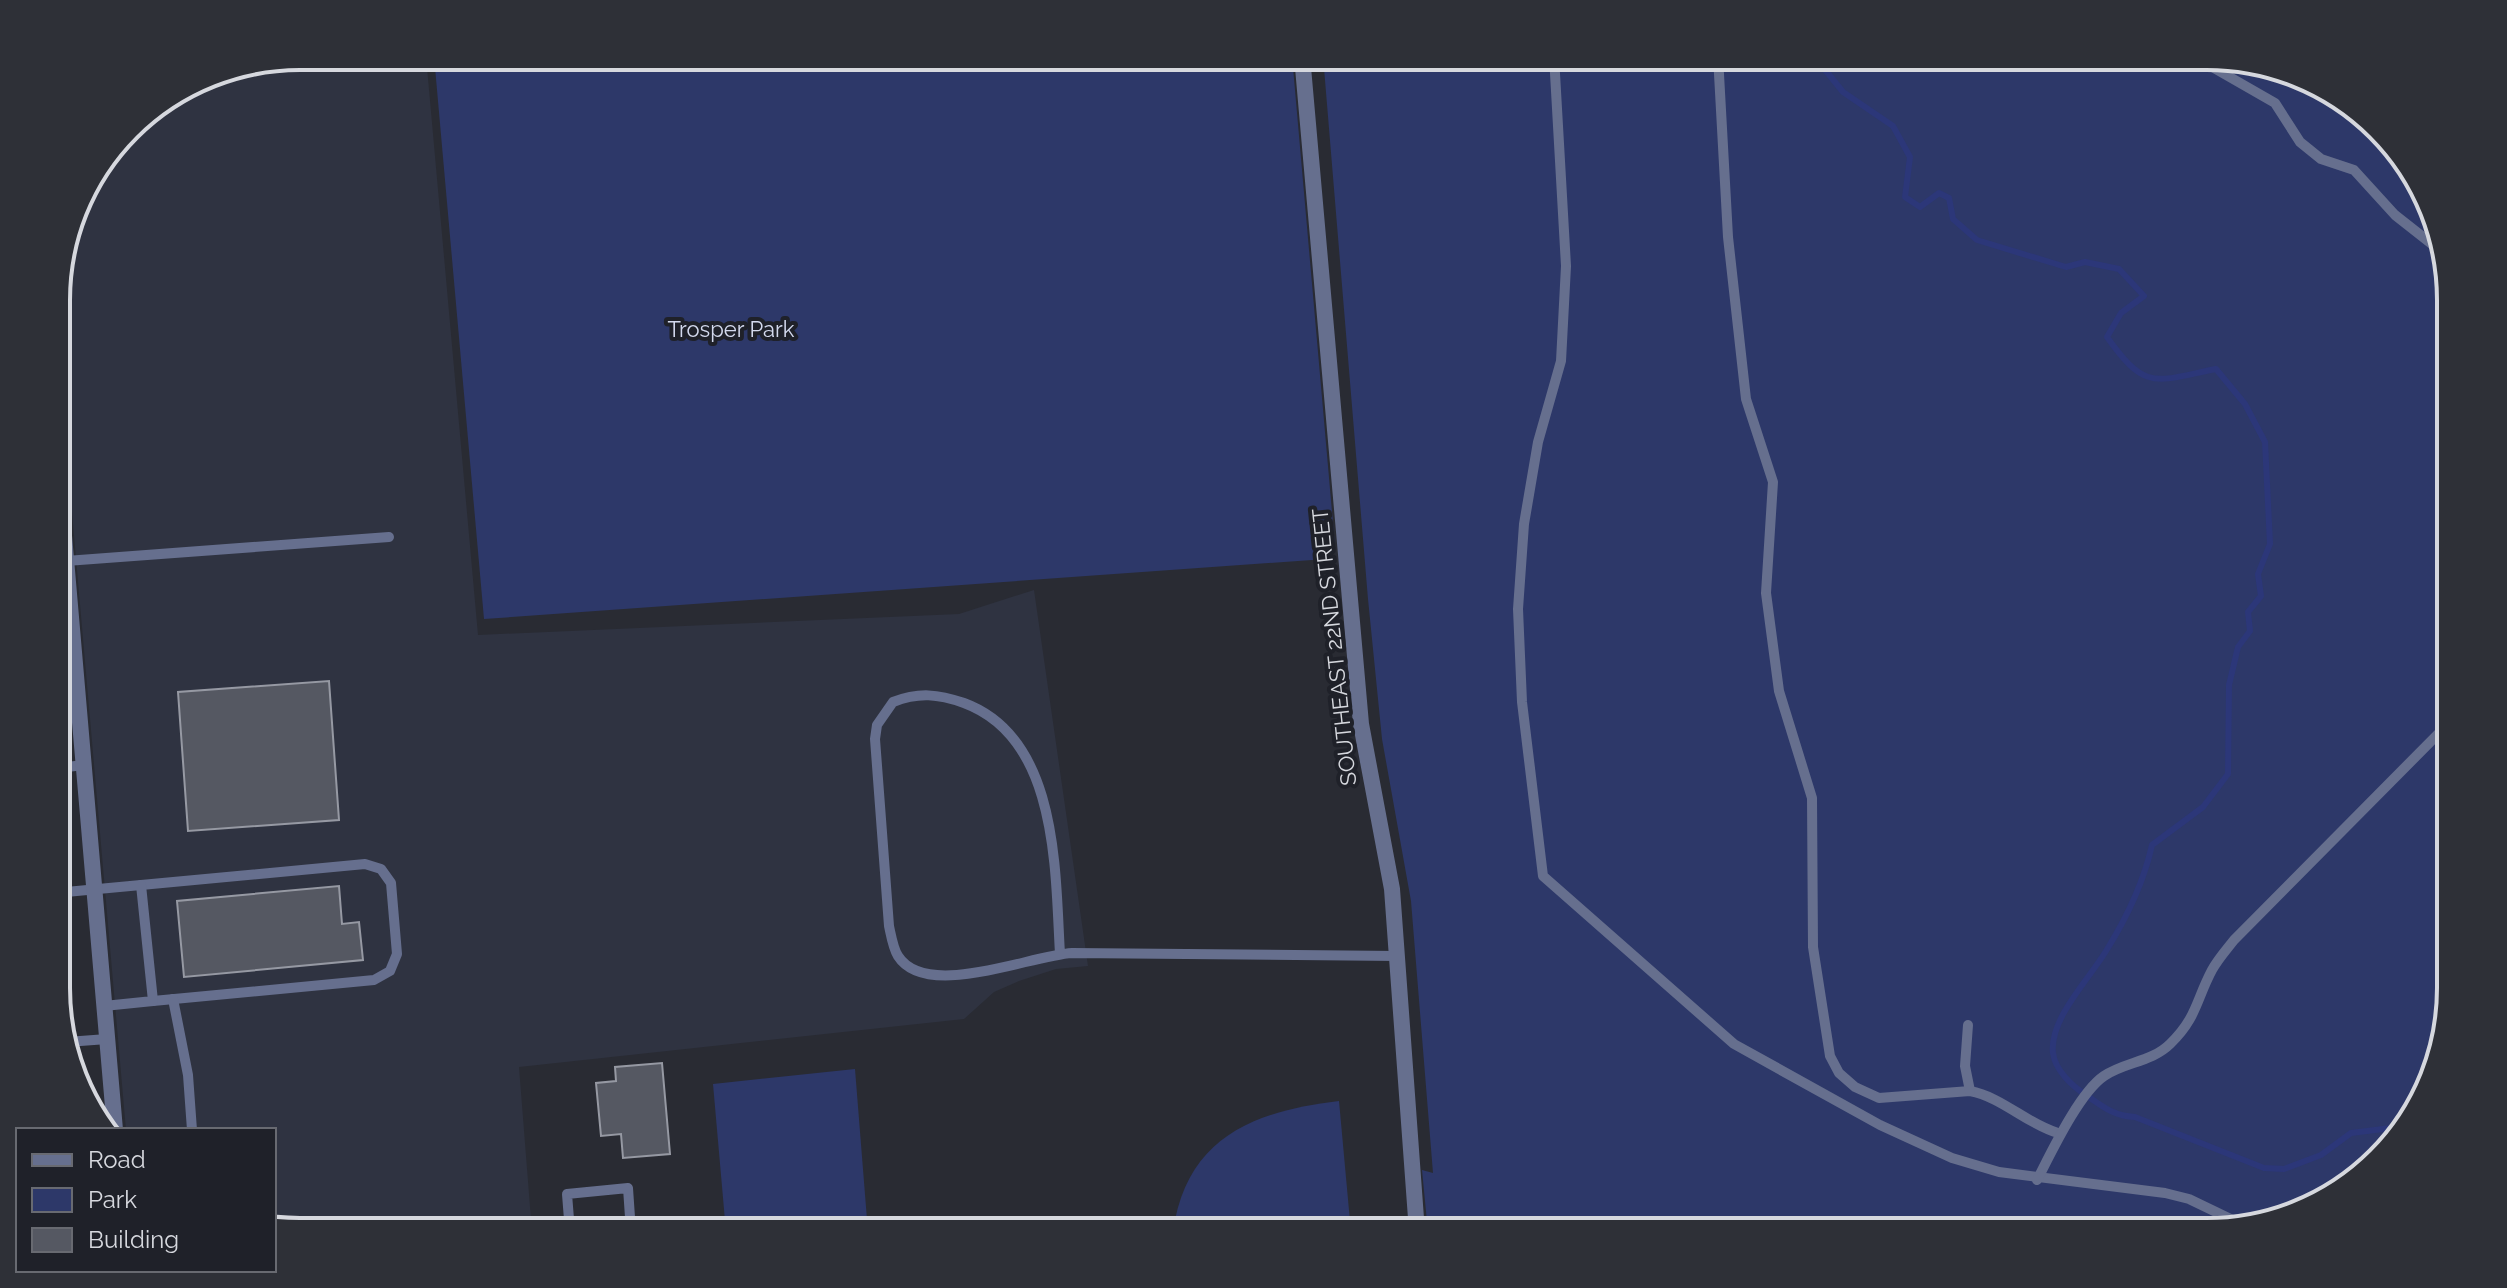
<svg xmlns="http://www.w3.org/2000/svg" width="2507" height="1288" viewBox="0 0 2507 1288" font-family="Raleway,sans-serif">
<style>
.built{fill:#2f3341}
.green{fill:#2d3869}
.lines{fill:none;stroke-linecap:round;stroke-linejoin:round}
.stream{stroke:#2c3779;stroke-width:6}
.building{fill:#555862;stroke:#9699a3;stroke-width:2}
.path{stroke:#6d6f76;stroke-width:3;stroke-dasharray:4 4;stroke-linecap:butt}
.service{stroke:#666f8e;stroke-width:10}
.minor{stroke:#666f8e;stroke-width:16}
.labels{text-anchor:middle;stroke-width:8;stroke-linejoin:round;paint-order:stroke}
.park-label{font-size:22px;fill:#d4daee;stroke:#1f2129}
.street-label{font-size:22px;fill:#d6d8de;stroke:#1f2129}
.rim{fill:none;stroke:#d6d8de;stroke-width:4}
</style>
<rect width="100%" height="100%" fill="#292b33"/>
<path class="built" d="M300 56H426L478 635 959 614 1034 590 1088 966 1056 969 1019 981 994 992 964 1019 519 1067 532 1232H300L274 1226V1130H126L57 341 71 297 66 279 60 272 81 191 139 117 207 74Z"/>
<g class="green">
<path d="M434 56H1292L1335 546 1326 559 484 619Z"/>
<path d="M1323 56H2207L2315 81 2401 152 2449 268 2451 989 2426 1096 2342 1191 2223 1232H1428L1422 1170 1433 1173 1411 901 1382 739 1368 599Z"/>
<path d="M855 1069 868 1232H726L713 1084Z"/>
<path d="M1339 1101 1351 1232H1173C1186 1137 1255 1111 1339 1101Z"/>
</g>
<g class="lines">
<g class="stream">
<path d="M1665 56 1675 62 1690 56"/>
<path d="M1814 56 1843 92 1893 126 1910 157 1905 197 1920 207 1939 193 1949 198 1953 219 1977 240 2066 267 2085 262 2119 269 2144 296 2121 313 2107 337C2146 392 2155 381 2216 369L2245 404 2265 442 2270 544 2258 574 2261 596 2248 612 2250 631 2238 647 2229 685 2228 774 2203 807 2152 845C2144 881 2126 919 2106 951 2090 978 2049 1019 2053 1053 2055 1070 2072 1086 2086 1095 2103 1107 2114 1116 2135 1117L2264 1168 2284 1169 2321 1155 2351 1133 2399 1127"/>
</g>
</g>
<g class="building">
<path d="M329 681 339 820 188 831 178 692Z"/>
<path d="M339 886 342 924 359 922 363 960 184 977 177 901Z"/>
<path d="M662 1063 670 1154 623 1158 621 1134 601 1136 596 1083 616 1081 615 1067Z"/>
</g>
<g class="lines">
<path class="path" d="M1433 1222 1455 1232"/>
<g class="service">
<path d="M1554 56 1566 266 1561 361 1538 442 1524 524 1518 609 1522 702 1543 876 1734 1044 1880 1125 1952 1158 1999 1172 2165 1193 2189 1199 2243 1225"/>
<path d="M1718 56 1728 237 1746 399 1773 482 1766 593 1779 691 1812 798 1813 947 1830 1056 1839 1073 1855 1087 1879 1098 1970 1091C2002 1097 2027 1124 2058 1133"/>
<path d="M2193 56 2275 103 2300 142 2321 159 2354 170 2395 215 2442 252"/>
<path d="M66 561 389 537"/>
<path d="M58 768 84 765"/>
<path d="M141 885 365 864 381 869 391 883 397 954 390 971 374 980 153 1001"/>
<path d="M58 887 66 892 141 885 153 1001 104 1006"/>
<path d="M1060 954C1055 871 1059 738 964 703 938 694 919 692 893 702L877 725 875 739 889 926C891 935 893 948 898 956 926 1000 1028 956 1072 953L1398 956"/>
<path d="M173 999 188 1075 192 1130"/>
<path d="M1968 1025 1965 1066 1970 1091"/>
<path d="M67 1042 107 1039"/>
<path d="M2037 1180C2051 1153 2079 1093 2104 1076 2124 1062 2152 1062 2170 1044 2197 1018 2196 1000 2212 970 2218 959 2227 949 2234 940L2450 722"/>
<path d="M570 1232 567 1194 628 1188 631 1232"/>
</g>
<g class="minor">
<path d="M1302 56 1361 724 1392 889 1417 1232"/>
<path d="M57 454 115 1130"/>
</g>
</g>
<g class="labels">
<g class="park-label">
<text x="731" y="337">Trosper Park</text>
</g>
<g class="street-label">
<text transform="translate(1334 647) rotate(-96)" y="8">SOUTHEAST 22ND STREET</text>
</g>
</g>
<path d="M0 0H2507V1288H0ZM300 70H2207A230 230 0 0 1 2437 300V988A230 230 0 0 1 2207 1218H300A230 230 0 0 1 70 988V300A230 230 0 0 1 300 70Z" fill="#2e3037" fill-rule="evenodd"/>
<path class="rim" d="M300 70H2207A230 230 0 0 1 2437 300V988A230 230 0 0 1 2207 1218H300A230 230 0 0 1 70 988V300A230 230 0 0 1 300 70Z"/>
<rect x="16" y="1128" width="260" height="144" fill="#1f2129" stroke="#686a71" stroke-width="2"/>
<rect x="32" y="1154" width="40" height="12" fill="#666f8e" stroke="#686a71" stroke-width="2"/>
<text x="88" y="1168" font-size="24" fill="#d6d8de">Road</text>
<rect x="32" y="1188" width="40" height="24" fill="#2d3869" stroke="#686a71" stroke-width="2"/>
<text x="88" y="1208" font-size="24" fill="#d6d8de">Park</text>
<rect x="32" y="1228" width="40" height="24" fill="#555862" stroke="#686a71" stroke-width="2"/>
<text x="88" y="1248" font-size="24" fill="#d6d8de">Building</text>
</svg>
